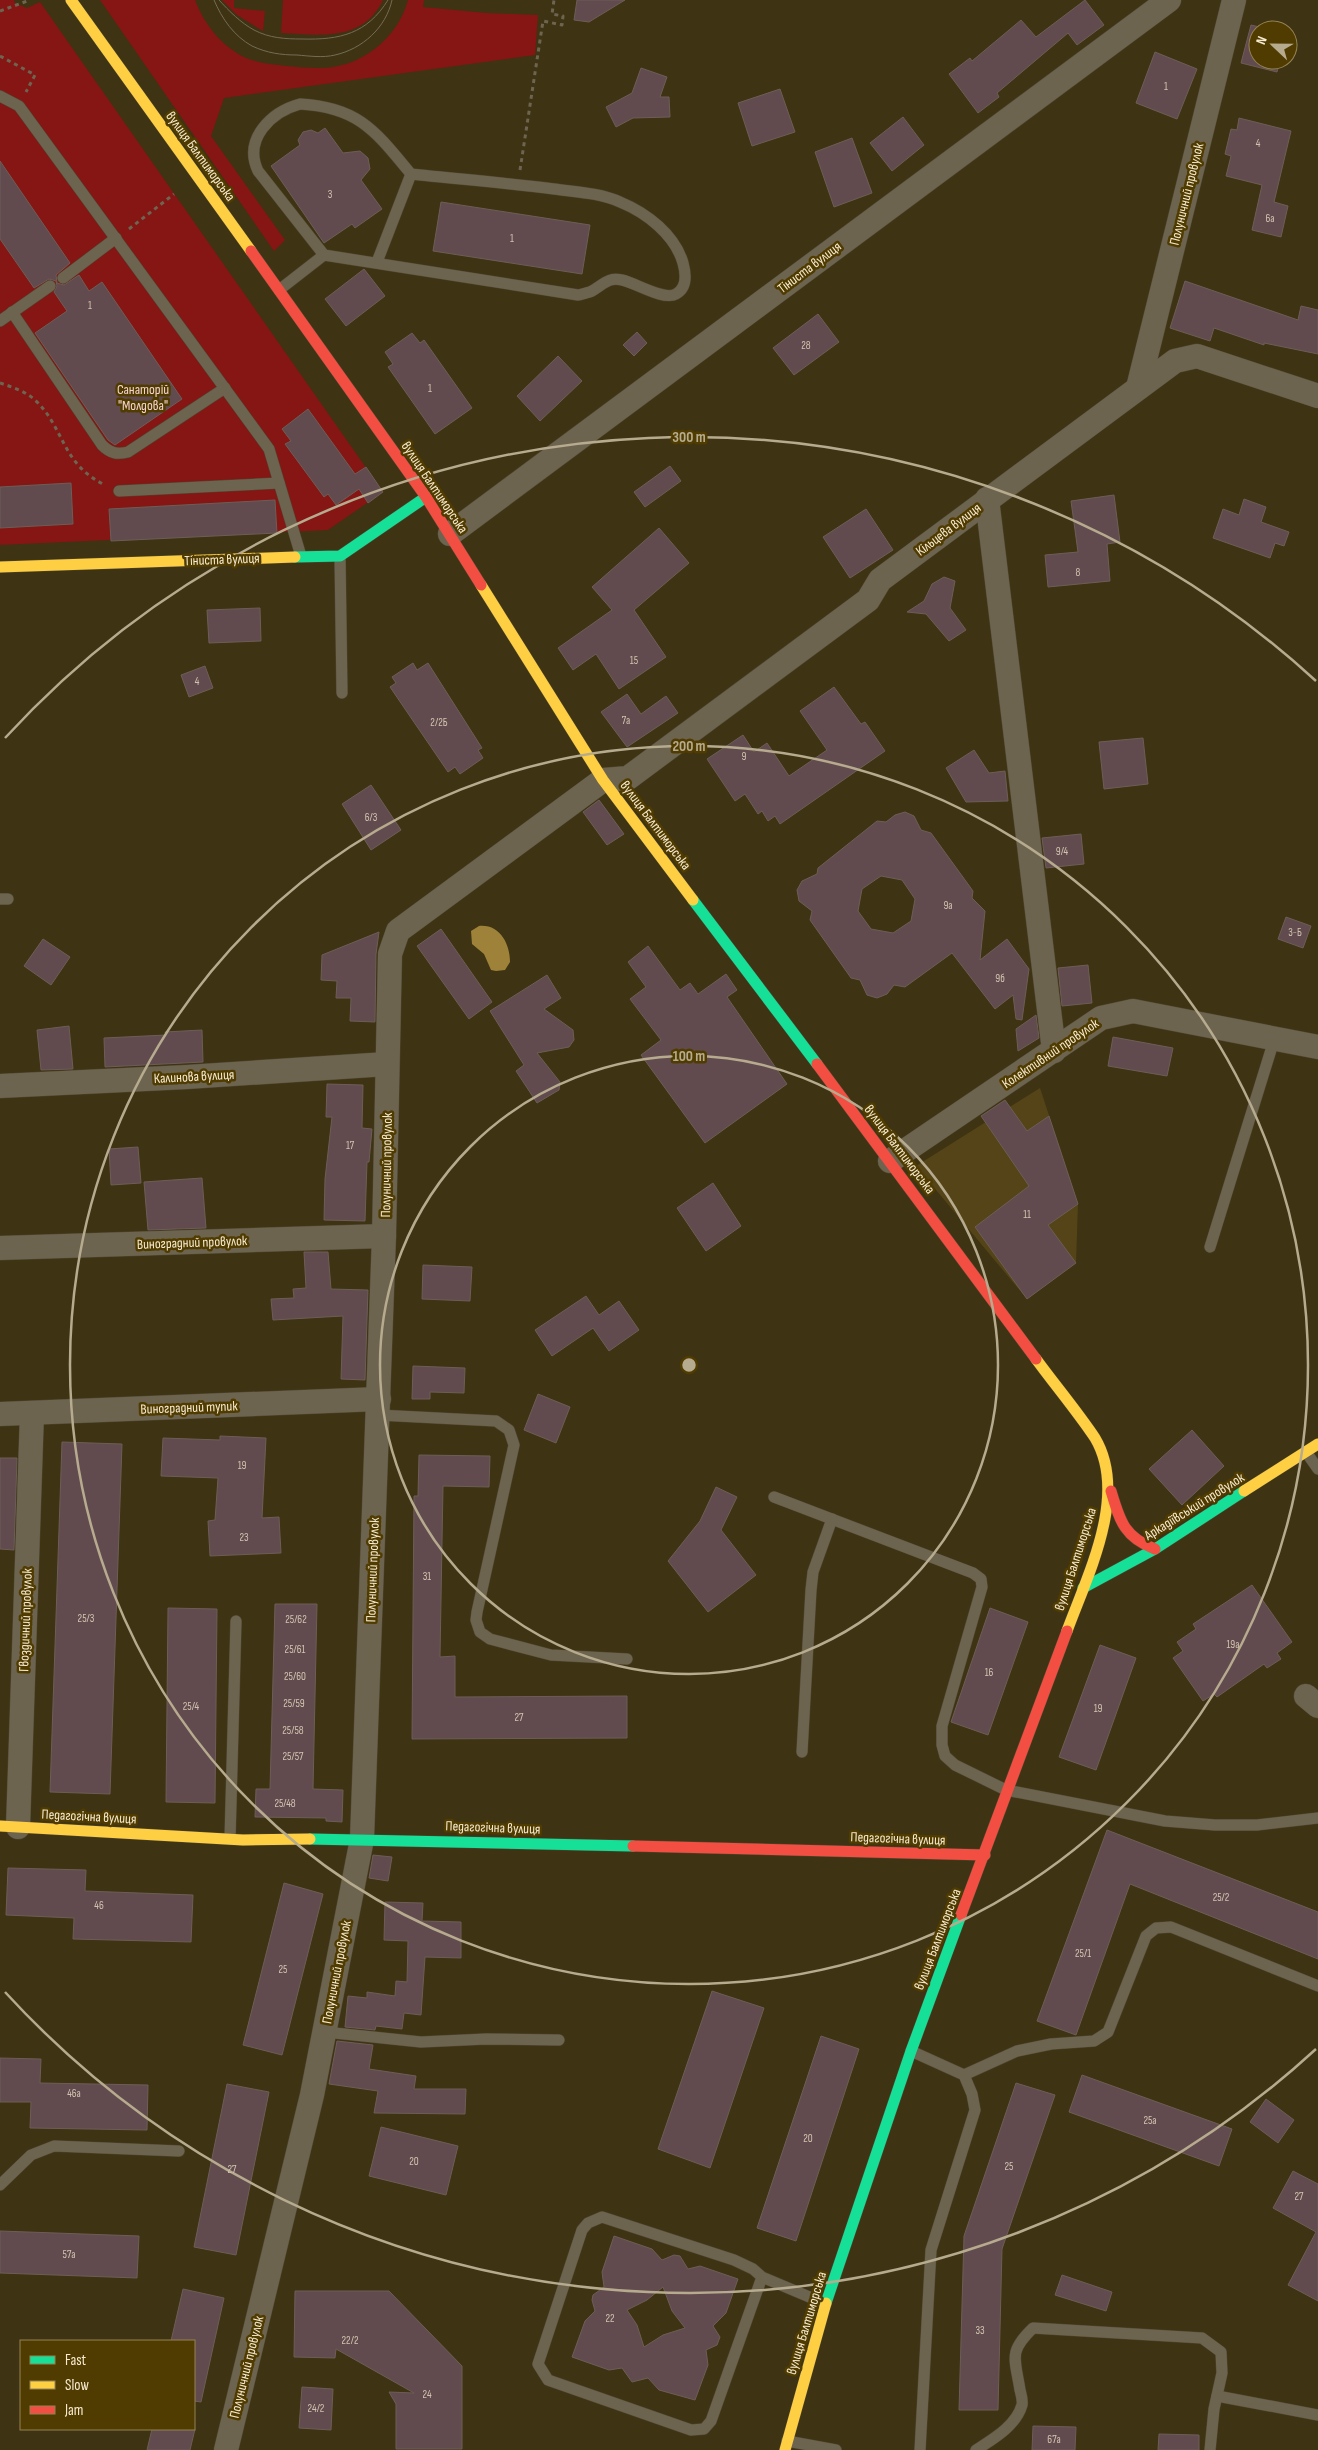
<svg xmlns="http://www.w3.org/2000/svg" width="1318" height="2450" viewBox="0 0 1318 2450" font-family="'Sofia Sans Condensed',sans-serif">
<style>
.built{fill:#554417}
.green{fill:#851614}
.water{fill:#9e823a}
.building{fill:#624b4e;stroke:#6c5e57;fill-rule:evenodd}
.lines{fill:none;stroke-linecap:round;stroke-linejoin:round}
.lane-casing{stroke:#4f4732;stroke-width:12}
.street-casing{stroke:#4f4732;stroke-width:25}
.fast-casing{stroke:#4f4732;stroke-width:12}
.slow-casing{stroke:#4f4732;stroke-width:12}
.jam-casing{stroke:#4f4732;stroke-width:12}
.path{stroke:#6d6551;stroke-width:3;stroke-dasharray:4 4;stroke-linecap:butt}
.lane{stroke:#6d6450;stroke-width:11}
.street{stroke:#6d6450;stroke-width:24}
.fast{stroke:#16e098;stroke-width:11}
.slow{stroke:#ffcf43;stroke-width:11}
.jam{stroke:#f24e42;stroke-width:11}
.tram{stroke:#756c56;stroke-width:1}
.ring{fill:none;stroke:#b6ab8e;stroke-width:2.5}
.labels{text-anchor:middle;stroke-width:5;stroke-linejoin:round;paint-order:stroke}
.number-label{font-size:11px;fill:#d2c3b0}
.street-label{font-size:14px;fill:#f7ebd0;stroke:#503c00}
.park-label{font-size:14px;fill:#f6d3cf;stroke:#503c00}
.centre{fill:#b6ab8e;stroke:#503c00;stroke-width:2.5}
.ring-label{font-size:15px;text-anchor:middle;font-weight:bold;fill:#b6ab8e;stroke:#503c00;stroke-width:5;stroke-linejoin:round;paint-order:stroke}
</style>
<rect width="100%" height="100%" fill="#3e3312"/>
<path class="built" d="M1040 1088 1078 1204 1076 1263 1027 1299 916 1166Z"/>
<g class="green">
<path d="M0 0H14L15 3 27 8 40 2 383 492 328 530 0 545Z"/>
<path d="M100 0H195C204 23 218 42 240 55 255 63 270 64 287 66 297 67 308 68 318 68 359 69 397 40 408 0H424L423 7 487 13 538 15 535 55 224 98 211 136 285 240 274 251Z"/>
<path d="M222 0H234V8L265 11 263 31 237 15Z"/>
<path d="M283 0H383C363 42 320 35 281 33Z"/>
</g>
<path class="water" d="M479 926C500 924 510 944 510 962L505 970 496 971 491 970 484 954 472 944 471 931Z"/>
<g class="building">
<path d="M577 0H625L589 22 574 20Z"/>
<path d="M1085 0 1104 25 1077 45 1068 33 997 93 999 97 978 113 949 74 970 58 972 61 1021 20 1036 37Z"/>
<path d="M1251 25 1272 30H1258V60H1280L1277 72 1241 63Z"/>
<path d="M1155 52 1197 69 1177 119 1136 103Z"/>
<path d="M641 68 667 77 660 97H669L670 117 633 118 616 127 606 107 632 93Z"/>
<path d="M780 89 795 132 752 146 738 103Z"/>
<path d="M903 117 924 145 892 171 870 143Z"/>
<path d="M1239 118 1291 131 1274 202 1288 206 1281 237 1252 230 1262 185 1226 176 1231 156 1225 154 1231 129 1237 130Z"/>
<path d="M325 128 343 153 360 151 368 158 370 169 361 180 382 209 355 228 352 224 324 243 271 166 300 145 298 140 303 132 311 130 318 133Z"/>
<path d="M852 138 872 193 834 207 815 152Z"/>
<path d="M0 161 70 263 56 275 57 283 64 285 79 275 89 291 102 282 182 399 115 445 108 440 35 333 67 311 54 292 57 286 56 281 49 279 34 288 0 239Z"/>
<path d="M441 202 590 225 582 274 433 251Z"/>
<path d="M364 269 385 296 346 326 325 299Z"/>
<path d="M1185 281 1298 320 1301 306 1318 310V354L1264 343V345L1214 328 1210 341 1170 328Z"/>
<path d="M818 314 839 342 794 375 773 348Z"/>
<path d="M637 332 647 343 634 356 623 345Z"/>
<path d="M412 333 420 343 424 340 472 408 435 434 388 367 393 364 385 352Z"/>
<path d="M558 356 582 381 540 421 517 396Z"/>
<path d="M308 409 355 474 366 467 383 492 368 503 359 489 336 505 328 494 324 497 285 444 291 441 282 429Z"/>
<path d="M670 466 681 481 645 507 634 492Z"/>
<path d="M71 483 73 524 0 528V487Z"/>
<path d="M1114 495 1120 542 1107 544 1110 581 1048 587 1045 555 1078 552 1071 501Z"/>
<path d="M1244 499 1266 507 1261 522 1289 532 1284 546 1275 543 1270 558 1213 538 1223 509 1239 515Z"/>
<path d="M275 500 277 533 111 541 109 509Z"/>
<path d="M866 509 893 550 850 578 823 537Z"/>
<path d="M659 528 689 563 634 610 666 657 619 689 596 654 573 670 558 648 612 610 592 587Z"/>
<path d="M944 577 955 581 950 608 966 630 949 641 926 614 907 612 924 601 932 584Z"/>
<path d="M260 608 261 641 209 643 207 610Z"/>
<path d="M413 663 417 670 428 663 482 748 478 750 483 758 460 774 455 767 448 772 390 687 396 683 392 677Z"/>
<path d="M205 666 213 688 189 697 181 675Z"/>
<path d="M834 687 861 724 865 722 885 751 780 824 775 816 768 821 762 811 758 814 745 794 735 801 707 759 743 735 754 752 767 743 789 776 827 750 800 711Z"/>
<path d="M627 694 641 714 666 696 678 713 627 747 601 712Z"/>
<path d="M1143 738 1148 784 1104 789 1099 742Z"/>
<path d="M974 750 989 773 1005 771 1008 801 966 802 946 768Z"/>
<path d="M371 785 401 830 371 850 342 804Z"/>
<path d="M599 800 624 834 607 845 583 812Z"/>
<path d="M905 812 914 816 921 830 931 833 973 891 972 898 985 911 980 960 1007 939 1029 969 1022 1020 1016 1019 1013 995 995 1009 952 953 905 987 894 985 887 994 877 998 867 995 860 980 851 978 810 920 812 911 799 901 797 890 802 881 817 874 818 868 877 821 886 822 895 815ZM881 876 902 880 915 899 911 921 893 933 871 929 858 911 862 889Z"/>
<path d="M1081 834 1084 864 1046 868 1042 838Z"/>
<path d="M1286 917 1311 926 1303 948 1278 939Z"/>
<path d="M441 929 492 1002 469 1019 417 946Z"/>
<path d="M379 932 376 954 375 1022 350 1021 351 998H336L337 981 321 980 322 955Z"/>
<path d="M43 939 70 957 51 985 24 966Z"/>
<path d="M648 946 680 990 690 983 698 994 726 974 737 990 727 997 787 1084 705 1143 641 1055 661 1040 630 999 646 987 628 962Z"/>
<path d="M1088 965 1092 1003 1062 1006 1058 968Z"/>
<path d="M547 975 561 998 544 1009 573 1030 574 1040 569 1047 537 1053 560 1082 559 1090 537 1103 516 1071 524 1065 490 1011Z"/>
<path d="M1036 1015 1039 1038 1018 1051 1016 1029Z"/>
<path d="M69 1026 73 1069 41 1070 37 1030Z"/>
<path d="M202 1030 203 1062 105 1067 104 1038 166 1035 165 1032Z"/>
<path d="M1113 1037 1173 1048 1167 1076 1108 1066Z"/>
<path d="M327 1084 363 1085 362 1128 372 1129 369 1162H367L365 1221 324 1220 325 1179 332 1117H326Z"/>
<path d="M1005 1100 1027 1131 1049 1116 1078 1204 1048 1225 1076 1263 1027 1299 975 1227 1029 1186 981 1116Z"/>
<path d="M138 1147 141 1183 111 1185 109 1149Z"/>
<path d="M202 1178 206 1228 148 1230 144 1182Z"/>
<path d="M713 1183 741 1226 706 1251 677 1208Z"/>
<path d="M304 1252H328L331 1289 368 1290 365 1380 341 1379 343 1316 273 1320 271 1299 294 1298 293 1289 306 1288Z"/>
<path d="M423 1265 472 1267 470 1301 422 1299Z"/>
<path d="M586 1296 599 1315 619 1301 639 1330 609 1351 593 1328 552 1356 535 1330Z"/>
<path d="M413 1366 465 1368 464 1393 430 1392V1399H412Z"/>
<path d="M538 1394 570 1407 556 1443 524 1430Z"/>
<path d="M1192 1430 1224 1466 1182 1505 1149 1469Z"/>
<path d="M220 1436 266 1438 262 1518 279 1517 281 1553 210 1556 208 1521 215 1520 218 1478 161 1476 163 1438 220 1440Z"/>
<path d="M62 1442 122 1444 110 1794 50 1792Z"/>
<path d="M419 1455 490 1456 489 1487 443 1486 440 1657 455 1656V1697L627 1696V1738L412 1739 414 1496H418Z"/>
<path d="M0 1458H17L14 1550 0 1549Z"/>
<path d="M716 1487 737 1497 721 1530 756 1575 708 1612 668 1561 700 1521Z"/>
<path d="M1252 1585 1292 1642 1277 1653 1281 1659 1267 1668 1264 1664 1217 1697 1214 1694 1203 1701 1173 1658 1183 1651 1177 1642 1196 1629 1193 1624Z"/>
<path d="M275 1604H317L313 1789 343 1790 342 1822 326 1821V1818L255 1817 256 1789H270Z"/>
<path d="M168 1608 217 1609 215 1803 166 1802Z"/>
<path d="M990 1608 1028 1622 988 1735 951 1722Z"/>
<path d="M1100 1645 1136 1658 1096 1770 1059 1757Z"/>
<path d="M1107 1830 1318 1912V1959L1130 1884 1076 2035 1037 2021Z"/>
<path d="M373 1855 392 1857 388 1881 369 1878Z"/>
<path d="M8 1868 86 1870 85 1891 193 1895 191 1942 73 1939 74 1918 6 1915Z"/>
<path d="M284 1883 323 1894 282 2055 243 2045Z"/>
<path d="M385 1902 423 1903 422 1921 461 1922V1958L425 1957 421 2015 404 2013 402 2029 376 2026 375 2030 345 2027 348 1996 367 1998V1992L395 1996 396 1981 407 1982 408 1941 384 1940Z"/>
<path d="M712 1991 764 2008 710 2168 658 2149Z"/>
<path d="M821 2036 859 2049 796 2241 757 2228Z"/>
<path d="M337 2041 373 2045 369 2069 416 2076 414 2089H466L465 2114 374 2113 378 2091 329 2084Z"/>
<path d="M0 2058 41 2059 40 2083 148 2085 147 2130 30 2128 31 2102H0Z"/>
<path d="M1082 2075 1232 2129 1219 2166 1069 2112Z"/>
<path d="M1016 2083 1055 2095 1002 2249 998 2410H959L964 2236Z"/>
<path d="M227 2084 269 2092 236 2255 194 2247Z"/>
<path d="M1266 2099 1294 2120 1278 2143 1250 2122Z"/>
<path d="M381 2127 458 2146 446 2195 369 2176Z"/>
<path d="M1293 2171 1318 2184V2301L1288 2285 1316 2232 1273 2208Z"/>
<path d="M0 2231 139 2236 137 2278 0 2273Z"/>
<path d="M614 2236 652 2249 662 2260 674 2255 680 2256 688 2269 700 2266 738 2279 726 2313 713 2326 720 2337 717 2345 706 2350 708 2365 695 2400 659 2390 648 2378 632 2382 622 2368 609 2370 572 2357 585 2321 595 2311 592 2300 593 2295 604 2287 602 2272ZM663 2287 672 2311 685 2328 663 2335 644 2347 637 2325 627 2310 647 2300Z"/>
<path d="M1062 2275 1112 2292 1106 2311 1055 2295Z"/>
<path d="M183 2289 224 2298 201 2402 194 2401V2341H171Z"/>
<path d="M295 2291H389L462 2366V2449H396V2404L389 2392 414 2393 336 2349 335 2358 294 2357Z"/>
<path d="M302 2387 333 2389 331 2430 299 2428Z"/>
<path d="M1033 2426 1076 2427 1075 2450H1032Z"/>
<path d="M152 2429H195L190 2450H147Z"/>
<path d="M1159 2434 1199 2435V2450H1158Z"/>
</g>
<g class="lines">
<defs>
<g id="lane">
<path d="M0 96 19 106 269 449 301 556"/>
<path d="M300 104C359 107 376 132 411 174 458 179 506 183 554 189 576 192 600 193 620 202 647 213 675 235 683 263 686 274 687 288 676 294 664 301 636 283 622 280 608 277 604 284 592 291 588 293 582 294 578 295L324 255 258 171C243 139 271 112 300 104Z"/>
<path d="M377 262 411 174"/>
<path d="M63 278 116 238"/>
<path d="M279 290 324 255"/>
<path d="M12 312 102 445C110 453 117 455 128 452L225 388"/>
<path d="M0 321 50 286"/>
<path d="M119 491 279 483"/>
<path d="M340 556 342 693"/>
<path d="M0 899H8"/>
<path d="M1210 1247 1275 1037"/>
<path d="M378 1415 496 1421 509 1430 514 1445 477 1612 476 1620 480 1632 490 1639 551 1655 627 1659"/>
<path d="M1306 1452 1318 1469"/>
<path d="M774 1497 973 1573 981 1579 982 1587 942 1726V1745L945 1756 955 1765 1006 1790 1165 1821 1215 1825H1257L1318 1818"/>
<path d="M802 1752 811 1590 813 1572 832 1519"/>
<path d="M230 1839 236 1621"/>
<path d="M325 2032 421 2042 486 2039 559 2040"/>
<path d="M911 2051 964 2075 972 2094 975 2110 931 2250 920 2450"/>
<path d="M964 2075 1017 2051 1051 2044 1094 2041 1108 2032 1146 1936 1156 1928 1171 1927 1318 1986"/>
<path d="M0 2185 31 2155 54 2146 179 2151"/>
<path d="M762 2277 711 2421 704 2429 691 2430 548 2380 538 2364 582 2230 588 2223 602 2217 734 2260 753 2269 762 2277 826 2304"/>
<path d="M1217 2396 1318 2415"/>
<path d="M787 2441 836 2450"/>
<path d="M976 2450C993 2439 1016 2426 1022 2405 1023 2400 1021 2394 1020 2390 1015 2358 1008 2352 1033 2328L1202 2338 1221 2352 1222 2373 1214 2409 1210 2450"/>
</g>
<g id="street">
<path d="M1138 388 1234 0"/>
<path d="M987 499 1054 1051"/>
<path d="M450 534 1169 0"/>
<path d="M0 1086 187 1077 387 1064"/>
<path d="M890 1161 1101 1018 1133 1011 1318 1047"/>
<path d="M0 1248 384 1236"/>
<path d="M0 1414 379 1399"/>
<path d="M1306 1696 1318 1706"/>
<path d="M18 1827 32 1413"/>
<path d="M226 2450 312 2095 362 1839 384 1236 390 954 398 931 603 780 628 778 868 600 880 580 1175 361 1197 356 1318 396"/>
</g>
<g id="fast">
<path d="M295 557 340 556 426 497"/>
<path d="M693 900 817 1064"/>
<path d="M1083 1588 1155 1549 1244 1491"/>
<path d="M310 1839 633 1846"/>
<path d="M826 2303 911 2051 961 1915"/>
</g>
<g id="slow">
<path d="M71 0 251 251"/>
<path d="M0 567 295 557"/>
<path d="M481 585 603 780 693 900"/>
<path d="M1036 1359C1055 1385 1077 1411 1095 1438 1129 1495 1087 1576 1067 1631"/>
<path d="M1244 1491 1318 1444"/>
<path d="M0 1826 243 1840 310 1839"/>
<path d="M785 2450 826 2303"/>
</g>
<g id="jam">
<path d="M251 251 426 497 481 585"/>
<path d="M817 1064 1036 1359"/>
<path d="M1111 1491C1120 1521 1124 1537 1155 1549"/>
<path d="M633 1846 985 1855"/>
<path d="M961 1915 1067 1631"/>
</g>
</defs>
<use href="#lane" class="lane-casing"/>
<use href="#street" class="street-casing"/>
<use href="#fast" class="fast-casing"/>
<use href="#slow" class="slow-casing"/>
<use href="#jam" class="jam-casing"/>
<g class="path">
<path d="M0 11 30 0"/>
<path d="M0 56 35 75 26 92"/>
<path d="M520 170 543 21 562 25 563 16 552 14 554 0"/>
<path d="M129 229 174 194"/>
<path d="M0 383C12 387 25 391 35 400 65 428 61 464 105 485"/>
</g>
<use href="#lane" class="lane"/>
<use href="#street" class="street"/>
<use href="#fast" class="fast"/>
<use href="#slow" class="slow"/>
<use href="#jam" class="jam"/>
<g class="tram">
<path d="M214 0C222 19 234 36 252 46 267 53 281 55 297 55 309 56 323 58 335 55 362 49 386 28 392 0"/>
<path d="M219 0C229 11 241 23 254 30 269 38 285 39 302 39 340 40 367 34 388 0"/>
</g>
</g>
<g class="ring">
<circle cx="689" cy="1365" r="309"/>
<circle cx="689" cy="1365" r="619"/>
<path d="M1316 2049A928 928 0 0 1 5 1992M5 738A928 928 0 0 1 1316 681"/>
</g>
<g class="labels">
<g class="number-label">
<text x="1166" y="90">1</text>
<text x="1258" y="147">4</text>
<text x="330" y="198">3</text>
<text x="1270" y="222">6а</text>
<text x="512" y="242">1</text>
<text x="90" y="309">1</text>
<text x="806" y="349">28</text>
<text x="430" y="392">1</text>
<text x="1078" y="576">8</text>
<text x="634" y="664">15</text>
<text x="197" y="685">4</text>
<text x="626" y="724">7а</text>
<text x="439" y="726">2/2Б</text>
<text x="744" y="760">9</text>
<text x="371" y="821">6/3</text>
<text x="1062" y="855">9/4</text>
<text x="948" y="909">9а</text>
<text x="1295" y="936">3-Б</text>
<text x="1000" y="982">9б</text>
<text x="350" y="1149">17</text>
<text x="1027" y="1218">11</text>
<text x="242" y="1469">19</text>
<text x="244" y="1541">23</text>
<text x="427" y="1580">31</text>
<text x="86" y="1622">25/3</text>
<text x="296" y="1623">25/62</text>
<text x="1233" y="1648">19а</text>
<text x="295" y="1653">25/61</text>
<text x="989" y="1676">16</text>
<text x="295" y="1680">25/60</text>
<text x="294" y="1707">25/59</text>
<text x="191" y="1710">25/4</text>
<text x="1098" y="1712">19</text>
<text x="519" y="1721">27</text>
<text x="293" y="1734">25/58</text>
<text x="293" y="1760">25/57</text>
<text x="285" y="1807">25/48</text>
<text x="1221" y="1901">25/2</text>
<text x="99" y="1909">46</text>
<text x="1083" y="1957">25/1</text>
<text x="283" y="1973">25</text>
<text x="74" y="2097">46а</text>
<text x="1150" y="2124">25а</text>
<text x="808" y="2142">20</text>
<text x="414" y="2165">20</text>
<text x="1009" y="2170">25</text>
<text x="232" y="2173">27</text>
<text x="1299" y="2200">27</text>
<text x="69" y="2258">57а</text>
<text x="610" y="2322">22</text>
<text x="980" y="2334">33</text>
<text x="350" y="2344">22/2</text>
<text x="427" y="2398">24</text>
<text x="316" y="2412">24/2</text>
<text x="1054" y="2443">67а</text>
</g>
<g class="street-label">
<text transform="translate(201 156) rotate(54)" y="5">вулиця Балтиморська</text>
<text transform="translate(1186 194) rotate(-76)" y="5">Полуничний провулок</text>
<text transform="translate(809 267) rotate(-37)" y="5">Тіниста вулиця</text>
<text transform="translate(435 487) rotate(56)" y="5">вулиця Балтиморська</text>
<text transform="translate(948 529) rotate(-37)" y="5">Кільцева вулиця</text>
<text transform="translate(222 559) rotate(-2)" y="5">Тіниста вулиця</text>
<text transform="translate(656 825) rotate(53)" y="5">вулиця Балтиморська</text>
<text transform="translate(1050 1053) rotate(-34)" y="5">Колективний провулок</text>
<text transform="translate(194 1076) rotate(-3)" y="5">Калинова вулиця</text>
<text transform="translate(900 1149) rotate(53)" y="5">вулиця Балтиморська</text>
<text transform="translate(386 1165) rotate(-89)" y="5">Полуничний провулок</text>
<text transform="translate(192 1242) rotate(-2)" y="5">Виноградний провулок</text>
<text transform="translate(189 1407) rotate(-2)" y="5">Виноградний тупик</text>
<text transform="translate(1194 1506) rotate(-32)" y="5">Аркадіївський провулок</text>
<text transform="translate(1075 1559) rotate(-72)" y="5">вулиця Балтиморська</text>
<text transform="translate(372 1570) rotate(-88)" y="5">Полуничний провулок</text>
<text transform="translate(25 1620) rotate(-88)" y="5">Гвоздичний провулок</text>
<text transform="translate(89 1816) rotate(3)" y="5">Педагогічна вулиця</text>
<text transform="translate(493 1827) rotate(2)" y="5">Педагогічна вулиця</text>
<text transform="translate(898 1838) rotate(2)" y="5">Педагогічна вулиця</text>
<text transform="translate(937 1939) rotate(-69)" y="5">вулиця Балтиморська</text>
<text transform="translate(336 1972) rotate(-79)" y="5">Полуничний провулок</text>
<text transform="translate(806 2323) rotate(-73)" y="5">вулиця Балтиморська</text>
<text transform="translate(246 2367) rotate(-76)" y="5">Полуничний провулок</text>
</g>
<g class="park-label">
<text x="143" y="394">Санаторій<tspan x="143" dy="16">"Молдова"</tspan></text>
</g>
</g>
<circle cx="689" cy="1365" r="8" class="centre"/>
<g class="ring-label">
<text x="689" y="442">300 m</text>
<text x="689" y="751">200 m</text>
<text x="689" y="1061">100 m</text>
</g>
<rect x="20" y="2340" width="175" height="90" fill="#503c00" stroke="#938253"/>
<rect x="30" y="2356" width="25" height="8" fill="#16e098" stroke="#938253"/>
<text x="65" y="2365" font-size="15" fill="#f7ebd0">Fast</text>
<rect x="30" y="2381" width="25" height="8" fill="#ffcf43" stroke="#938253"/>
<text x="65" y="2390" font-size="15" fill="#f7ebd0">Slow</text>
<rect x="30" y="2406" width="25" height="8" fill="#f24e42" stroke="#938253"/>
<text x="65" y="2415" font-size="15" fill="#f7ebd0">Jam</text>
<g transform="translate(1273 45) rotate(292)"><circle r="24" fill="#503c00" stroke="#938253"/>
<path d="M0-4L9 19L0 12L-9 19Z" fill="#b6ab8e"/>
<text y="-8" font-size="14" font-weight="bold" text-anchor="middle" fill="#f7ebd0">N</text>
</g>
</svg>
